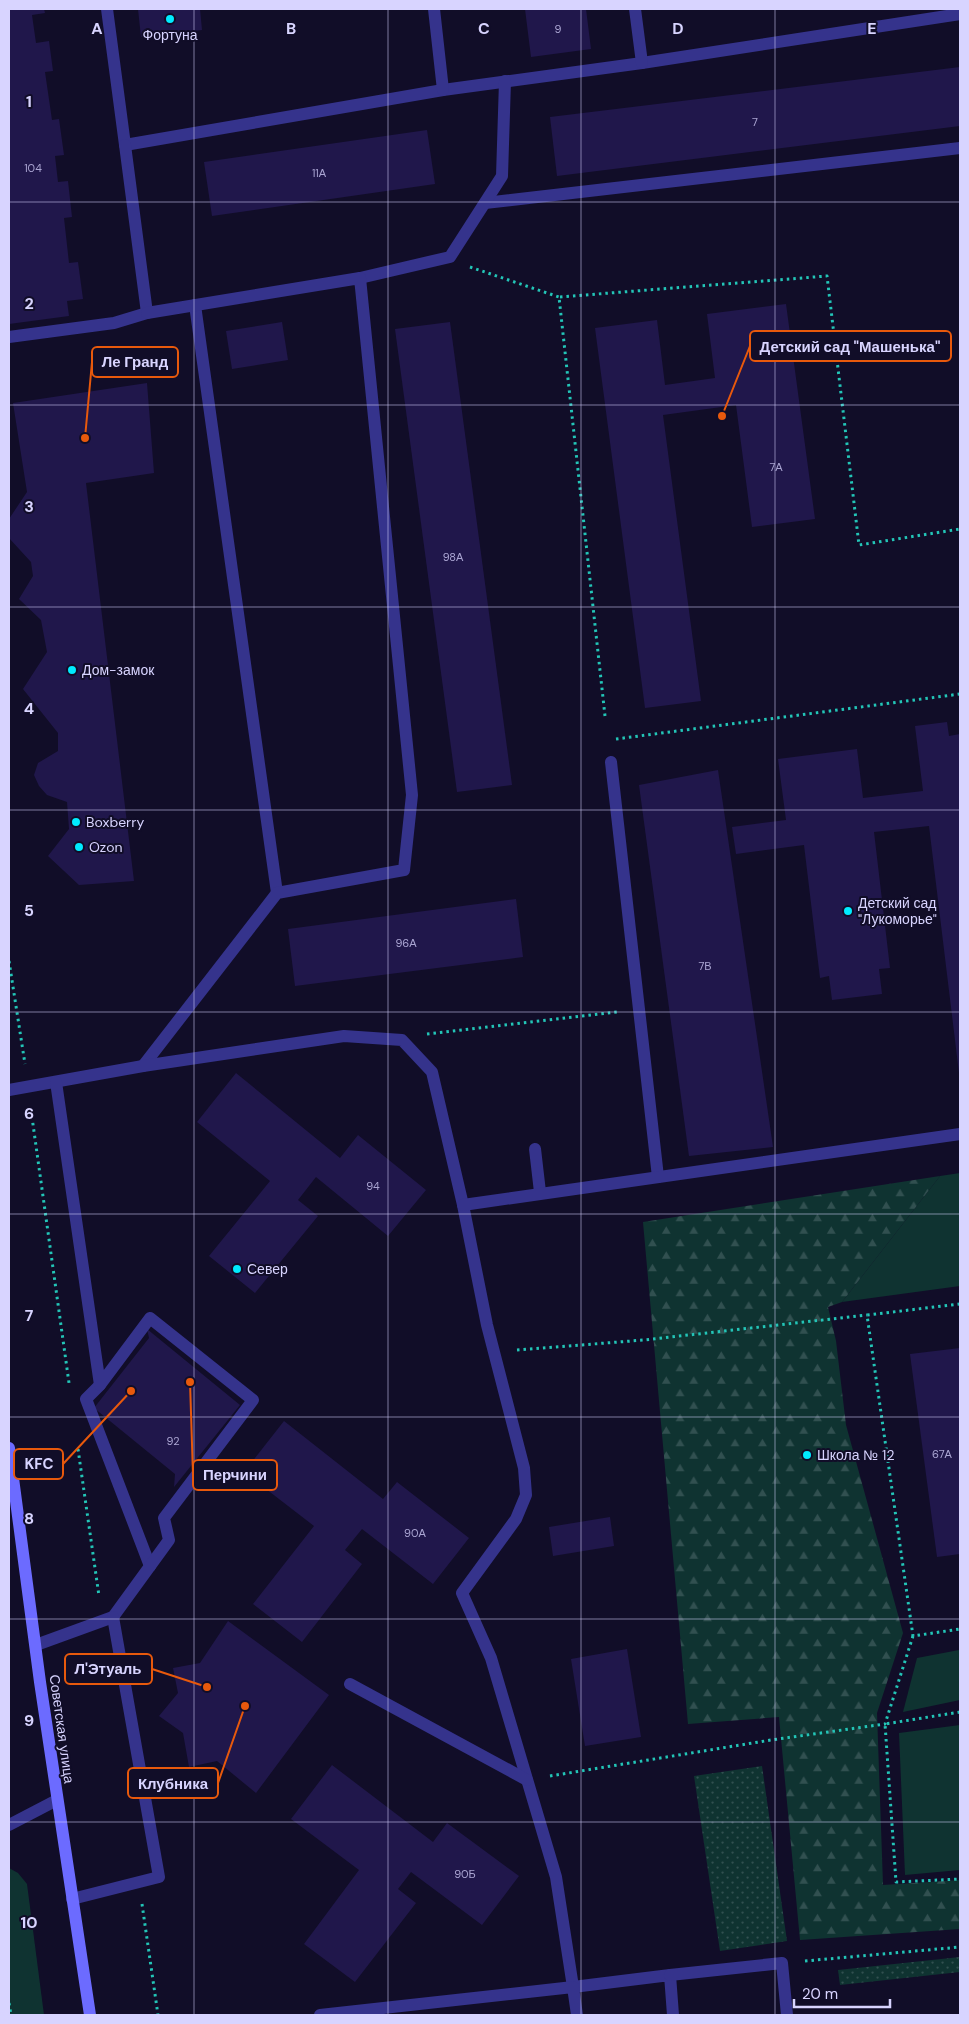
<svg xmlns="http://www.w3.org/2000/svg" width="969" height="2024" viewBox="0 0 969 2024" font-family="'DM Sans',sans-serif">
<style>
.grass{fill:#0f3331}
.forest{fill:url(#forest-firs)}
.park{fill:url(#park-dots)}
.building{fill:#20174b}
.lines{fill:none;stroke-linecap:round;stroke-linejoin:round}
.path{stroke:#23c5b7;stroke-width:3;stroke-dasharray:2.5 4;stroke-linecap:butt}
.service{stroke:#35338c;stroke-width:12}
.secondary{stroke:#6c6bff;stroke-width:12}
.grid{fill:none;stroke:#d8d4ff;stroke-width:1;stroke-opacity:0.55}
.poi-dot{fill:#00ebff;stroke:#110d28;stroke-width:2}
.labels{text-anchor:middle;stroke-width:4;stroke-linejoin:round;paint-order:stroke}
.number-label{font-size:11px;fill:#aaa5d2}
.poi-label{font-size:14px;fill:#d8d4ff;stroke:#110d28;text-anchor:start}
.street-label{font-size:14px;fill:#d8d4ff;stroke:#110d28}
.grid-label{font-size:16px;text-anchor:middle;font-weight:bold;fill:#d8d4ff;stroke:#110d28;stroke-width:4;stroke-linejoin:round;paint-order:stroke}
.leader{fill:none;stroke:#e8590c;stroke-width:2}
.callout-dot{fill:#e8590c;stroke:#110d28;stroke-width:2}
.callout{fill:#110d28;stroke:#e8590c;stroke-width:2}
.callout-label{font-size:15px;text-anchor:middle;font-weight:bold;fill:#d8d4ff}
</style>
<defs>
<pattern id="forest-firs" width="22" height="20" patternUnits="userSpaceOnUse" patternTransform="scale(1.25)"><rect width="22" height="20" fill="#0f3331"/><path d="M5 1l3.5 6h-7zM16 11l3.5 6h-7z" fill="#315050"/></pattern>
<pattern id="park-dots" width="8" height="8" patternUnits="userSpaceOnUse" patternTransform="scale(1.25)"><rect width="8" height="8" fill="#0f3331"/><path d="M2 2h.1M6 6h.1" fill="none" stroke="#315050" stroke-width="1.8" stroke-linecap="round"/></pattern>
</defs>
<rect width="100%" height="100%" fill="#110d28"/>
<g class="grass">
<path d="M960 1173V1286L842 1302 940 1176Z"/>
<path d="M959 1650 960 1700 903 1712 917 1658Z"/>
<path d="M960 1725V1870L905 1875 899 1733Z"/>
<path d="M9 1868 18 1873 27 1884 44 2015H9Z"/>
</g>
<path class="forest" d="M940 1176 842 1302 828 1307 836 1341 846 1425 903 1633 877 1713 883 1885 960 1880V1929L800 1940 779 1717 688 1724 643 1222Z"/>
<g class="park">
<path d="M762 1766 787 1941 720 1951 694 1776Z"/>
<path d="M960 1957V1972L840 1985 838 1970Z"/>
</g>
<g class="building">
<path d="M9 9H44L45 13 32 15 36 43 49 41 53 71 45 72 52 120 59 119 64 155 55 156 58 182 68 181 72 217 64 218 69 263 78 262 83 299 67 301 69 316 9 324Z"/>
<path d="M138 9H200L202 30 141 37Z"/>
<path d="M525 9H586L591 49 531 57Z"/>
<path d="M960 67V126L557 176 550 117Z"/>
<path d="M427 130 435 184 212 216 204 162Z"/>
<path d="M786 304 815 519 752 527 736 405 663 415 701 701 645 708 595 328 657 320 665 385 715 378 707 314Z"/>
<path d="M282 322 288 360 232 369 226 331Z"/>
<path d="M450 322 512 785 457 792 395 329Z"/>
<path d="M147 383 154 473 86 483 134 881 79 885 48 856 69 829 67 802 47 795 39 786 34 775 38 763 58 751V733L23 689 47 652 41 620 19 599 33 576 31 562 9 538V519L27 492 13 403Z"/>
<path d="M947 722 949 736 960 734 959 1073 929 826 874 832 890 968 879 969 882 994 832 1000 829 976 820 978 804 845 736 854 732 827 786 820 778 759 857 749 863 798 923 791 915 726Z"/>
<path d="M718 770 773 1147 689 1156 639 785Z"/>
<path d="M516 899 523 957 295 986 288 929Z"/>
<path d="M236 1073 340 1158 358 1135 426 1190 388 1236 316 1177 298 1200 318 1216 255 1293 209 1256 270 1181 197 1122Z"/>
<path d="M147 1329 240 1405 174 1487 175 1474 94 1408 149 1338Z"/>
<path d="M960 1348V1554L937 1557 910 1354Z"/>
<path d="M284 1421 383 1499 397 1482 469 1538 433 1584 362 1529 345 1550 362 1564 302 1642 253 1604 314 1526 244 1472Z"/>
<path d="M610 1517 614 1546 553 1556 549 1527Z"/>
<path d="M228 1621 329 1695 256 1793 217 1761 189 1767 183 1733 159 1716 178 1693 173 1668 200 1663Z"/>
<path d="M627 1649 641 1737 585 1746 571 1659Z"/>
<path d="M332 1765 433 1842 447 1823 519 1876 482 1925 411 1872 398 1889 416 1903 355 1982 304 1944 359 1870 291 1819Z"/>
</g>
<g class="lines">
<g class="path">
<path d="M470 267 559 297"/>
<path d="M605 716 559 297 827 276 859 545 960 529"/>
<path d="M616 739 960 694"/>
<path d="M9 961 25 1064"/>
<path d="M427 1034 617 1012"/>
<path d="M31 1110 69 1383"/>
<path d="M960 1304 867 1315 913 1636 960 1629"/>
<path d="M517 1350 644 1340 867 1315"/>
<path d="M78 1449 99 1596"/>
<path d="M960 1712 885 1724 896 1882 960 1879"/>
<path d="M550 1776 771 1740 885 1724 913 1636"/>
<path d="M142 1904 158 2015"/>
<path d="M805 1961 960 1947"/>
<path d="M9 2003 11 2015"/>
</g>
<g class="service">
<path d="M107 9 125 145 443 90 642 63 960 14"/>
<path d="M434 9 443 90"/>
<path d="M635 9 642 63"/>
<path d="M485 203 960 148"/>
<path d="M360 278 450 257 502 176 505 81"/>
<path d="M195 305 277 893"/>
<path d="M9 337 114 323 147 313 125 145"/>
<path d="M611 762 658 1177"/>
<path d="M143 1066 277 893 404 870 412 795 360 278 147 313"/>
<path d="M9 1090 143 1066 344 1036 402 1040 432 1072 463 1205 487 1325 524 1468 526 1495 516 1519 462 1593 491 1658 556 1877 573 1987 670 1975 673 2015"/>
<path d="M535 1149 540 1192"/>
<path d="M463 1205 960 1134"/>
<path d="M100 1385 86 1399 150 1566"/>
<path d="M36 1645 113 1617 169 1540 164 1518 253 1400 150 1318 100 1385 56 1082"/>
<path d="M350 1684 527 1780"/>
<path d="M9 1825 57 1800"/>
<path d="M72 1899 159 1877 113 1617"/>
<path d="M670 1975 782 1963 787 2015"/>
<path d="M320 2015 573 1987 577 2015"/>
</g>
<path class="secondary" d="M9 1448 40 1682 90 2015"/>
</g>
<path class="grid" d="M194 9V2015M388 9V2015M581 9V2015M775 9V2015M9 202H960M9 405H960M9 607H960M9 810H960M9 1012H960M9 1214H960M9 1417H960M9 1619H960M9 1822H960"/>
<g class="poi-dot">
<circle cx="170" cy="19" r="5"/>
<circle cx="72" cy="670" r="5"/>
<circle cx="76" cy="822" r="5"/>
<circle cx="79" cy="847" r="5"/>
<circle cx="848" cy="911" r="5"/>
<circle cx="237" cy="1269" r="5"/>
<circle cx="807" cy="1455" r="5"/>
</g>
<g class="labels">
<g class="number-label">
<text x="558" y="33">9</text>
<text x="755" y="126">7</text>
<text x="33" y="172">104</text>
<text x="319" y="177">11А</text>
<text x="776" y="471">7А</text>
<text x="453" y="561">98А</text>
<text x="406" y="947">96А</text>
<text x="705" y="970">7В</text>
<text x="373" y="1190">94</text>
<text x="173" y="1445">92</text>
<text x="942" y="1458">67А</text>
<text x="415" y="1537">90А</text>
<text x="465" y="1878">90Б</text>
</g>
<g class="poi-label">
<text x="170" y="40" text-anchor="middle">Фортуна</text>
<text x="82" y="675">Дом-замок</text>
<text x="86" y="827">Boxberry</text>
<text x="89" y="852">Ozon</text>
<text x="858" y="908">Детский сад<tspan x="858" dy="16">"Лукоморье"</tspan></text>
<text x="247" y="1274">Север</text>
<text x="817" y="1460">Школа № 12</text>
</g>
<g class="street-label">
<text transform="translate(62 1729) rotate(82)" y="5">Советская улица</text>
</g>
</g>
<g class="grid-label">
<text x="97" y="34">A</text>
<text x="291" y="34">B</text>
<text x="484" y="34">C</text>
<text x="678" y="34">D</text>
<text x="872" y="34">E</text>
<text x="29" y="107">1</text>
<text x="29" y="309">2</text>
<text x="29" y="512">3</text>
<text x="29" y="714">4</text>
<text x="29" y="916">5</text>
<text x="29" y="1119">6</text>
<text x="29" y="1321">7</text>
<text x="29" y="1524">8</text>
<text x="29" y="1726">9</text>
<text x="29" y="1928">10</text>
</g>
<path class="leader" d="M722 416L750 346M85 438L92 362M131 1391L63 1464M190 1382L193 1475M207 1687L152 1669M245 1706L218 1783"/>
<g class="callout-dot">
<circle cx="722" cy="416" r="5"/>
<circle cx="85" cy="438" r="5"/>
<circle cx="131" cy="1391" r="5"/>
<circle cx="190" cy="1382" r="5"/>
<circle cx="207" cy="1687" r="5"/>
<circle cx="245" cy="1706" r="5"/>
</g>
<g class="callout">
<rect x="750" y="331" width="201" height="30" rx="5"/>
<rect x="92" y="347" width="86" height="30" rx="5"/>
<rect x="14" y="1449" width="49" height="30" rx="5"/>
<rect x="193" y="1460" width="84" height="30" rx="5"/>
<rect x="65" y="1654" width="87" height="30" rx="5"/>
<rect x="128" y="1768" width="90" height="30" rx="5"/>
</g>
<g class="callout-label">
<text x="850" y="352">Детский сад "Машенька"</text>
<text x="135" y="367">Ле Гранд</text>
<text x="39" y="1469">KFC</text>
<text x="235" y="1480">Перчини</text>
<text x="108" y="1674">Л'Этуаль</text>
<text x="173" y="1789">Клубника</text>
</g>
<rect width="969" height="2024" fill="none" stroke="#d8d4ff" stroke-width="20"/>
<path d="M794 1999v8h96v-8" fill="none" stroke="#d8d4ff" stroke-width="2.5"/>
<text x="802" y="1999" font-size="15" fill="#d8d4ff" stroke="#110d28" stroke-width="4" paint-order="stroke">20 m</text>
</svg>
